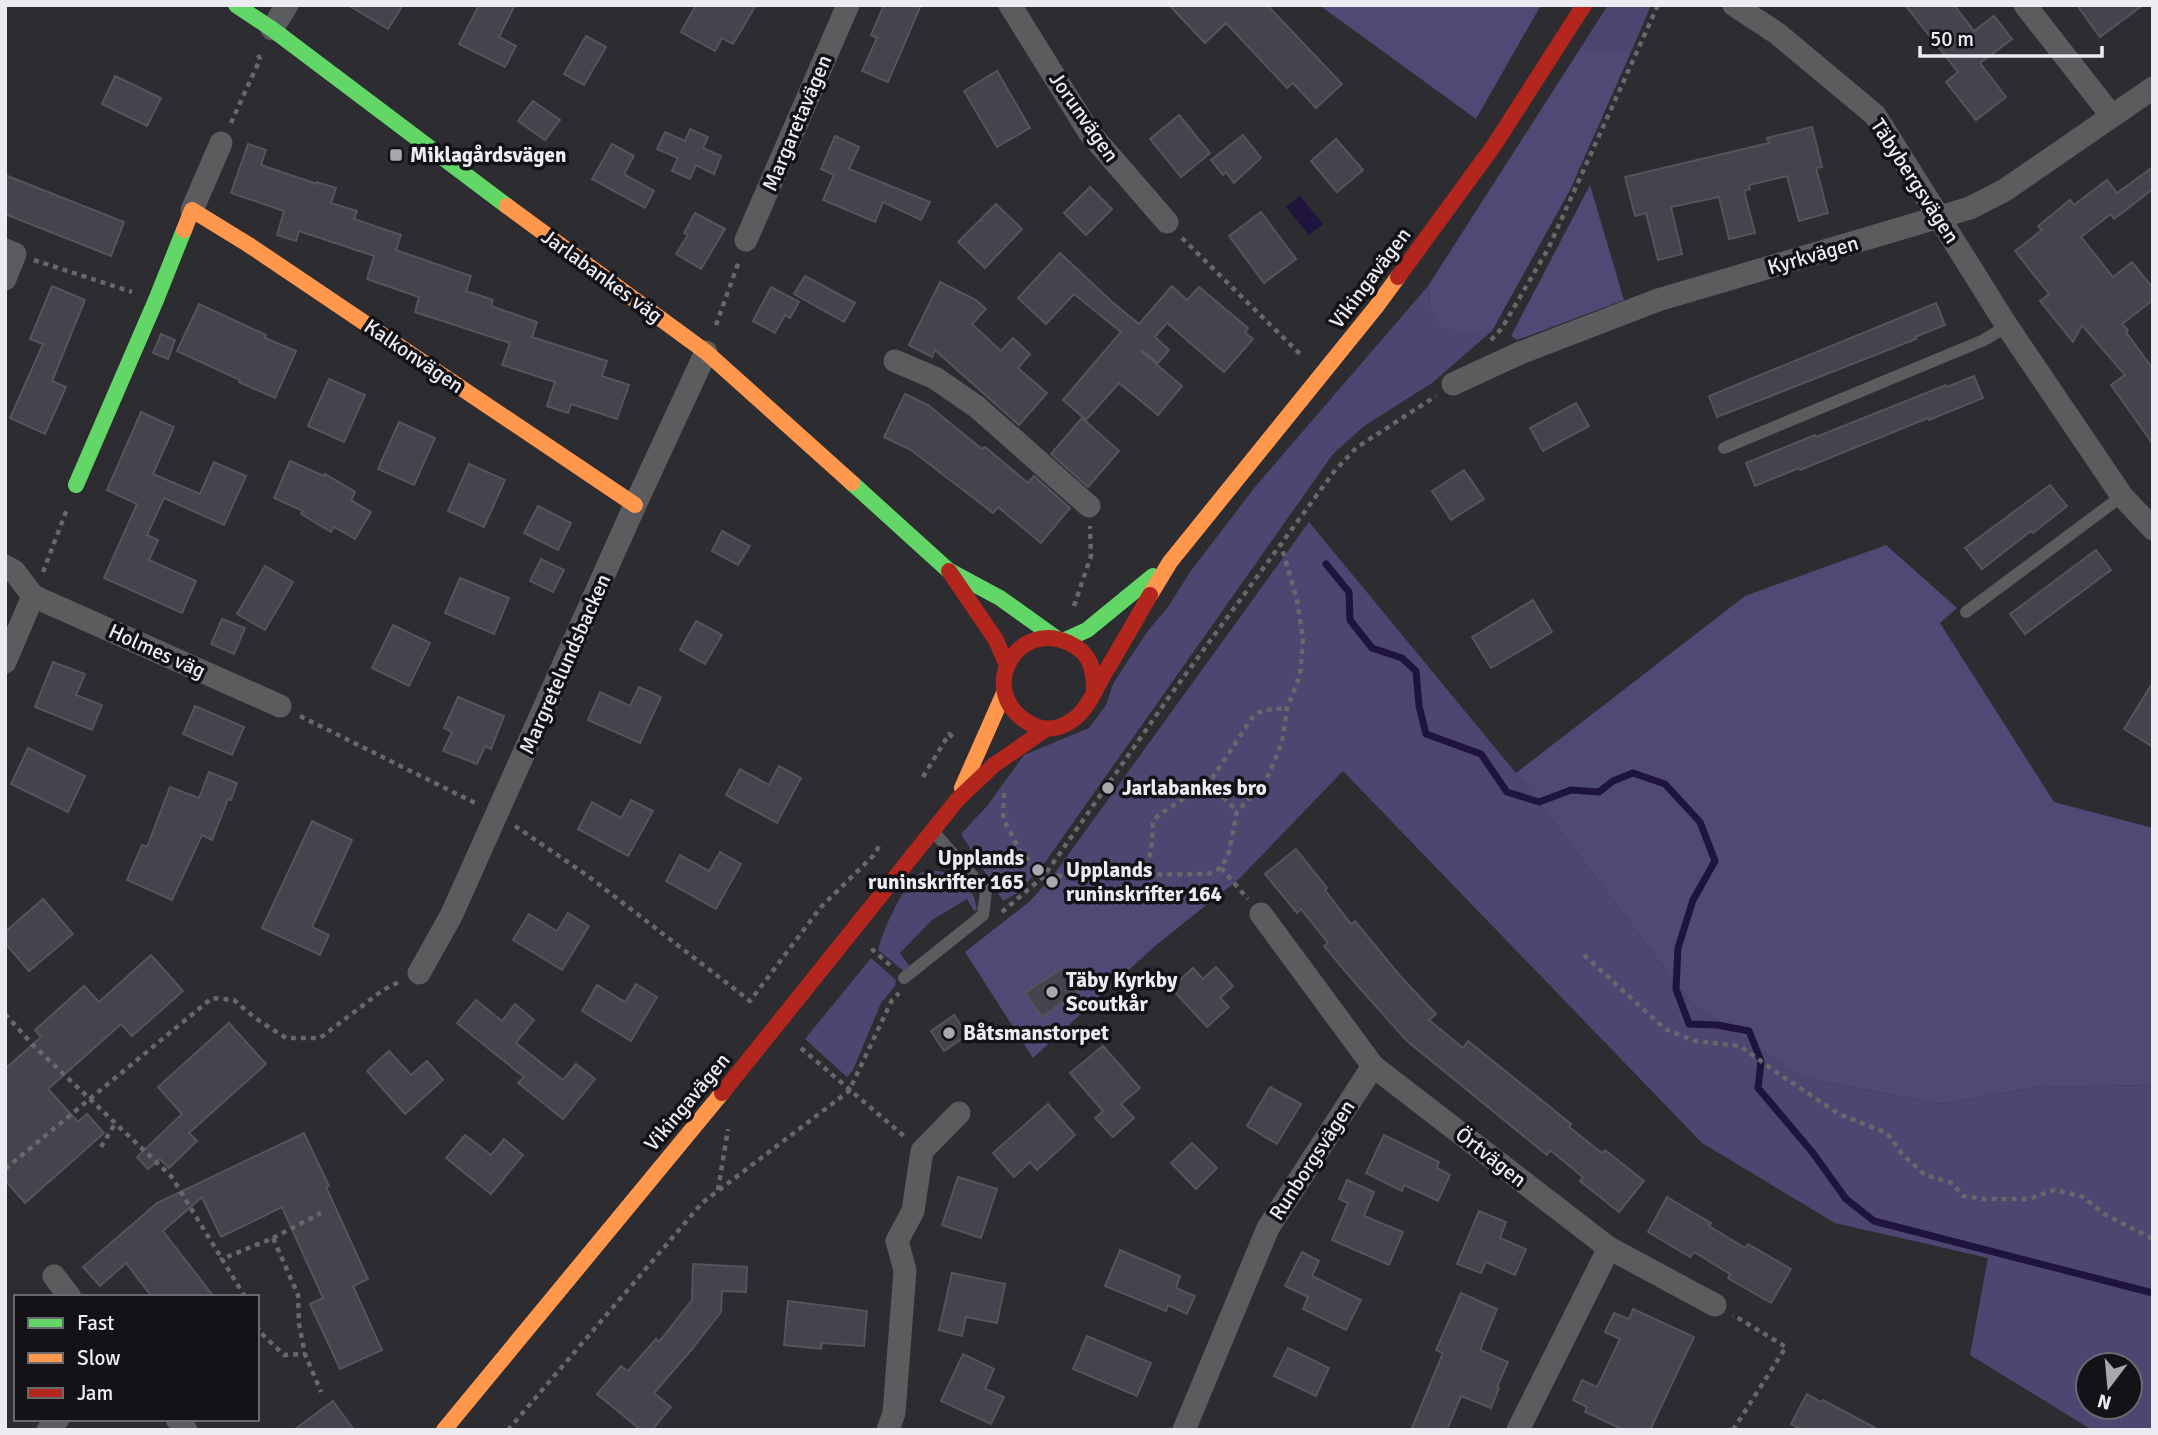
<svg xmlns="http://www.w3.org/2000/svg" width="2158" height="1435" viewBox="0 0 2158 1435" font-family="Signika,sans-serif">
<style>
.green{fill:#4c4671;fill-rule:evenodd}
.forest{fill:#4f4976}
.water{fill:#1e143e}
.lines{fill:none;stroke-linecap:round;stroke-linejoin:round}
.stream{stroke:#1e143e;stroke-width:7}
.building{fill:#44434e;stroke:#545459;stroke-width:2}
.path{stroke:#68686b;stroke-width:4.5;stroke-dasharray:5 5;stroke-linecap:butt}
.lane{stroke:#5c5c5e;stroke-width:12}
.street{stroke:#5c5c5e;stroke-width:23}
.fast{stroke:#63d668;stroke-width:16}
.slow{stroke:#ff974d;stroke-width:16}
.jam{stroke:#b3261e;stroke-width:16}
.poi-dot{fill:#a9a8ae;stroke:#131217;stroke-width:2.5}
.labels{text-anchor:middle;stroke-width:7;stroke-linejoin:round;paint-order:stroke}
.street-label{font-size:21px;fill:#ecebf2;stroke:#131217}
.poi-label{font-size:21px;font-weight:bold;fill:#ecebf2;stroke:#131217;text-anchor:start}
</style>
<rect width="100%" height="100%" fill="#2c2c31"/>
<g class="green">
<path d="M1608 5H1651L1631 52H1578Z"/>
<path d="M1428 286 1430 306 1463 331H1492L1432 383 1364 426 1333 454 1046 861 1019 892 1003 901 961 834 987 806 1024 755 1089 728 1106 705 1113 684 1128 661 1147 632 1168 607 1190 572 1255 487Z"/>
<path d="M1309 522 1516 773 1691 1003 1803 1078 1942 1104 2037 1087 2153 1085V1430H2092L1970 1355 1988 1258 1835 1223 1702 1143 1343 771 1239 879 1182 901 1052 877ZM2088 1365H2130V1407H2088Z"/>
<path d="M939 871C962 876 974 887 977 910L974 911 967 899 932 920 900 953 910 967 905 972 878 950C882 932 905 880 922 872 926 870 935 871 939 871Z"/>
<path d="M871 958 896 980 895 986 881 1003 853 1070 847 1077 805 1039Z"/>
</g>
<g class="forest">
<path d="M1319 5H1541L1476 119Z"/>
<path d="M1578 52H1631L1570 190 1492 331H1462L1440 326 1430 306 1428 286Z"/>
<path d="M1590 185 1624 300 1517 340 1511 336Z"/>
<path d="M1886 545 1957 608 1940 623 2054 802 2153 828V1085L2037 1087 1942 1104 1803 1078 1691 1003 1516 773 1745 596Z"/>
<path d="M1052 877 1182 901 1239 879 1155 946 1033 1058 965 952 1029 902Z"/>
</g>
<path class="water" d="M1300 196 1323 224 1309 235 1286 207Z"/>
<g class="lines">
<path class="stream" d="M1326 564 1349 592 1350 620 1372 648 1402 658 1416 671 1419 706 1426 734 1481 754 1507 792 1539 802 1571 790 1599 792 1613 781 1633 773 1665 784 1700 822 1715 861 1693 900 1678 948 1676 989 1689 1024 1717 1025 1749 1031 1761 1061 1758 1088 1813 1153 1846 1199 1874 1221 2153 1293"/>
</g>
<g class="building">
<path d="M348 5H403L388 29Z"/>
<path d="M479 5H515L499 37 516 46 505 67 459 44Z"/>
<path d="M696 5H756L733 44 722 38 715 51 681 32Z"/>
<path d="M884 5H921L888 82 862 71 877 38 871 35Z"/>
<path d="M1169 5H1267L1342 84 1316 108 1293 83 1287 88 1226 23 1205 43Z"/>
<path d="M1905 5H1954L1974 31 1994 16 2012 39 1980 63 2006 97 1976 120 1946 82 1958 72Z"/>
<path d="M2077 5H2143L2100 37Z"/>
<path d="M586 36 606 47 584 85 564 74Z"/>
<path d="M997 71 1030 128 997 147 964 91Z"/>
<path d="M115 76 161 98 147 126 102 104Z"/>
<path d="M533 101 560 120 545 140 518 121Z"/>
<path d="M1179 115 1210 153 1181 177 1150 139Z"/>
<path d="M1812 127 1822 167 1816 168 1828 213 1799 221 1787 176 1749 185 1750 189 1744 191 1755 233 1729 239 1719 197 1671 207 1682 254 1658 260 1646 213 1635 216 1625 177 1769 143 1767 138Z"/>
<path d="M690 129 708 137 703 148 721 156 714 174 696 165 690 179 672 171 678 158 657 149 665 132 685 141Z"/>
<path d="M1243 135 1261 158 1234 183 1226 172 1223 175 1211 160Z"/>
<path d="M835 136 859 147 849 169 930 202 921 220 883 202 875 222 823 200 834 175 821 169Z"/>
<path d="M1336 139 1363 170 1337 192 1311 161Z"/>
<path d="M248 144 266 150 261 165 317 184V182L336 188 331 203 357 211 354 219 401 235 396 250 471 276 466 291 493 300 491 306 537 322 532 337 607 361 602 376 629 385 617 419 571 404 568 413 547 406 555 382 502 365 510 343 415 312 419 297 367 279 374 256 299 231 296 241 277 235 284 211 231 193Z"/>
<path d="M612 144 634 156 624 174 654 191 645 208 592 179Z"/>
<path d="M2153 167V189L2114 219 2111 214 2081 237 2113 277 2132 262 2153 288V300L2122 324 2128 330 2126 332 2153 369V444L2111 385 2125 375 2082 325 2073 342 2040 301 2049 294 2015 251 2042 230 2038 226 2070 200 2074 205 2107 180 2117 193Z"/>
<path d="M5 175 124 222 111 256 5 214Z"/>
<path d="M1090 187 1112 209 1086 235 1064 213Z"/>
<path d="M996 204 1022 229 985 268 958 242 980 220 982 221 981 219Z"/>
<path d="M1261 212 1296 259 1264 283 1229 236Z"/>
<path d="M695 213 725 229 701 269 676 254 688 235 684 233Z"/>
<path d="M1060 253 1111 301 1139 324 1172 286 1187 300 1199 287 1248 328 1245 333 1253 339 1224 372 1167 323 1155 337 1169 350 1158 363 1143 351 1142 352 1182 386 1158 415 1119 383 1086 420 1063 400 1121 332 1074 294 1046 324 1018 298Z"/>
<path d="M805 276 855 303 844 322 794 294Z"/>
<path d="M940 282 976 300 986 309 972 324 1001 351 1013 338 1030 354 1018 368 1047 393 1019 425 935 350 932 357 909 345Z"/>
<path d="M52 286 85 300 52 381 66 387 45 434 10 418 43 344 30 339Z"/>
<path d="M771 287 799 302 790 318 785 315 775 333 753 321Z"/>
<path d="M1936 303 1945 325 1915 337 1916 339 1717 417 1709 396Z"/>
<path d="M199 304 266 335 265 338 296 351 275 398 239 382 240 380 177 351Z"/>
<path d="M161 334 175 340 168 359 153 353Z"/>
<path d="M1974 376 1983 398 1929 420 1928 418 1800 470 1799 468 1755 486 1746 463 1815 435 1816 437 1946 385 1947 387Z"/>
<path d="M329 379 365 395 344 442 308 426Z"/>
<path d="M905 394 928 405 982 449 985 447 1028 483 1034 476 1070 508 1041 543 998 507 993 513 911 450 884 437Z"/>
<path d="M1576 403 1589 426 1543 451 1530 428Z"/>
<path d="M141 412 174 427 153 474 200 494 214 462 246 476 224 525 164 498 147 535 158 540 149 560 196 581 182 613 104 578 137 504 107 490Z"/>
<path d="M1082 418 1119 451 1088 487 1051 454Z"/>
<path d="M399 422 435 438 414 485 378 469Z"/>
<path d="M290 461 324 476 325 474 355 492 351 500 371 512 355 539 334 527 331 532 301 514 303 511 274 498Z"/>
<path d="M469 464 505 480 484 527 448 511Z"/>
<path d="M1464 470 1484 499 1451 520 1432 491Z"/>
<path d="M2050 485 2067 506 2033 533 2031 531 1982 569 1965 548Z"/>
<path d="M538 506 571 523 558 550 524 533Z"/>
<path d="M722 531 750 546 738 565 712 551Z"/>
<path d="M2096 550 2111 570 2025 634 2010 614Z"/>
<path d="M541 559 564 570 553 592 530 581Z"/>
<path d="M265 566 293 582 265 630 237 614Z"/>
<path d="M460 578 509 598 494 634 445 613Z"/>
<path d="M1533 600 1552 632 1491 668 1472 637Z"/>
<path d="M222 619 245 628 234 654 211 644Z"/>
<path d="M696 621 722 635 705 664 680 650Z"/>
<path d="M393 625 430 643 409 686 372 668Z"/>
<path d="M53 662 85 674 76 695 102 705 92 730 35 707Z"/>
<path d="M2153 682V747L2124 729Z"/>
<path d="M639 687 661 697 640 743 588 720 600 692 630 706Z"/>
<path d="M458 697 504 716 491 749 485 746 477 764 443 751 452 732 444 728Z"/>
<path d="M195 706 244 727 232 755 183 734Z"/>
<path d="M28 748 85 776 68 812 11 784Z"/>
<path d="M779 766 801 778 777 823 726 795 740 769 769 785Z"/>
<path d="M209 772 237 783 231 800 228 799 212 840 202 835 172 900 127 880 142 845 147 847 170 787 199 798Z"/>
<path d="M631 800 653 811 628 856 578 829 592 802 621 818Z"/>
<path d="M312 821 352 840 312 927 329 935 320 955 262 928Z"/>
<path d="M1296 849 1327 888 1325 890 1351 924 1355 921 1401 977 1436 1014 1429 1020 1463 1048 1468 1041 1571 1124 1569 1127 1602 1153 1605 1150 1644 1181 1619 1212 1580 1181 1583 1177 1550 1150 1547 1155 1407 1041 1356 984 1324 946 1328 943 1301 909 1297 913 1265 874Z"/>
<path d="M720 852 741 864 716 909 666 881 680 855 709 871Z"/>
<path d="M43 899 73 934 29 971 5 943V932Z"/>
<path d="M568 913 589 926 562 970 513 940 529 914 557 931Z"/>
<path d="M151 955 183 991 132 1036 121 1024 48 1089 78 1122 87 1114 104 1133 25 1203 5 1180V1069L41 1037 35 1030 84 986 99 1002Z"/>
<path d="M1216 967 1233 986 1220 998 1229 1007 1207 1027 1171 988 1193 968 1203 979Z"/>
<path d="M1061 969 1079 991 1042 1017 1025 993Z"/>
<path d="M636 984 657 997 631 1041 582 1011 597 985 625 1002Z"/>
<path d="M476 1000 502 1021 515 1004 534 1020 516 1043 563 1080 576 1064 595 1079 563 1119 518 1083 524 1077 457 1023Z"/>
<path d="M954 1015 967 1035 944 1051 931 1031Z"/>
<path d="M229 1023 266 1064 189 1133 197 1141 169 1168 160 1159 148 1169 137 1157 182 1114 158 1087Z"/>
<path d="M1103 1046 1140 1088 1121 1104 1134 1118 1113 1137 1095 1118 1103 1111 1070 1073Z"/>
<path d="M389 1051 411 1075 427 1061 443 1080 405 1114 367 1071Z"/>
<path d="M1270 1087 1301 1104 1277 1144 1247 1126Z"/>
<path d="M1048 1104 1075 1135 1037 1170 1030 1162 1014 1177 993 1153Z"/>
<path d="M304 1133 329 1186 326 1187 368 1279 353 1286 382 1350 340 1369 310 1304 323 1298 282 1207 221 1237 202 1197 163 1231 214 1297H152L126 1263 100 1286 83 1267 157 1203Z"/>
<path d="M465 1135 491 1155 504 1139 523 1155 491 1194 446 1158Z"/>
<path d="M1384 1135 1439 1162 1437 1168 1450 1175 1438 1201 1404 1185 1402 1191 1366 1173Z"/>
<path d="M1192 1143 1217 1168 1196 1189 1171 1163Z"/>
<path d="M958 1177 997 1189 981 1238 942 1225Z"/>
<path d="M1347 1180 1374 1192 1364 1216 1403 1232 1389 1265 1332 1240 1348 1203 1339 1199Z"/>
<path d="M1667 1197 1711 1223 1709 1226 1745 1248 1748 1244 1791 1269 1771 1303 1728 1278 1730 1274 1694 1252 1690 1257 1648 1232Z"/>
<path d="M1479 1211 1506 1222 1500 1238 1526 1249 1515 1275 1486 1262 1481 1273 1457 1264Z"/>
<path d="M1120 1250 1180 1276 1176 1288 1195 1296 1187 1314 1168 1305 1166 1311 1105 1286Z"/>
<path d="M1302 1252 1319 1261 1312 1276 1361 1300 1346 1330 1303 1309 1308 1297 1285 1286Z"/>
<path d="M693 1264 747 1267 746 1292 722 1291 721 1312 692 1349 654 1393 671 1407 652 1430H641L597 1394 621 1366 628 1371 656 1339 659 1342 692 1300Z"/>
<path d="M952 1273 1005 1284 997 1323 966 1317 962 1336 939 1330Z"/>
<path d="M1461 1293 1497 1309 1480 1350 1508 1362 1497 1387 1499 1388 1491 1408 1461 1396 1447 1430H1411L1443 1353 1436 1350Z"/>
<path d="M788 1301 867 1311 864 1346 822 1343 821 1349 784 1345Z"/>
<path d="M1633 1309 1694 1337 1650 1430H1624L1585 1412 1587 1407 1573 1400 1582 1380 1597 1387 1602 1377 1620 1339 1605 1332 1614 1313 1629 1319Z"/>
<path d="M1087 1336 1151 1363 1137 1396 1073 1369Z"/>
<path d="M1288 1348 1329 1368 1316 1396 1274 1376Z"/>
<path d="M963 1354 994 1369 985 1389 1004 1397 991 1424 941 1401Z"/>
<path d="M1807 1394 1821 1402 1823 1400 1879 1430H1803L1791 1424Z"/>
<path d="M333 1401 354 1430H294Z"/>
</g>
<g class="lines">
<g class="path">
<path d="M231 123 260 59 258 55"/>
<path d="M1182 238 1303 357"/>
<path d="M34 260 132 292"/>
<path d="M716 325 739 261"/>
<path d="M1491 340 1502 328 1548 249 1658 5"/>
<path d="M43 572 67 509"/>
<path d="M1074 606 1091 556 1090 526"/>
<path d="M300 716 477 804"/>
<path d="M923 777 949 734 954 738"/>
<path d="M1209 783 1237 811"/>
<path d="M1004 793 1003 818 1020 851 1044 876 1208 874 1221 868 1229 852 1237 811 1264 785 1282 743 1287 708 1300 675 1303 639 1297 600 1281 545"/>
<path d="M515 826 588 876 750 1001 821 907 873 856 880 845"/>
<path d="M1221 868 1248 899"/>
<path d="M1142 876 1151 852 1153 821 1161 813 1209 783 1254 715 1264 710 1287 708"/>
<path d="M1002 912 1044 876 1169 697 1333 473 1356 448 1436 396"/>
<path d="M872 952 873 950 891 966"/>
<path d="M1584 955 1665 1029 1695 1041 1740 1046 1779 1074 1839 1114 1887 1133 1902 1154 1925 1175 1952 1183 1963 1196 1985 1199H2029L2054 1190 2081 1196 2106 1215 2153 1239"/>
<path d="M5 1014 34 1046 171 1176 222 1259"/>
<path d="M801 1048 905 1137"/>
<path d="M101 1147 116 1122"/>
<path d="M5 1169 212 998 234 1000 255 1018 286 1038H320L383 990 399 982"/>
<path d="M718 1190 728 1129"/>
<path d="M273 1238 321 1213"/>
<path d="M245 1297 222 1259 273 1238 298 1295 299 1324 305 1354 321 1392"/>
<path d="M257 1325 260 1332 284 1355 305 1354"/>
<path d="M508 1430 702 1203 849 1091 892 1000 899 993"/>
<path d="M1733 1430 1786 1347 1733 1315"/>
</g>
<g class="lane">
<path d="M1724 448 1984 340 2007 326"/>
<path d="M1966 612 2122 496"/>
<path d="M904 978 983 915 986 891 932 830"/>
</g>
<g class="street">
<path d="M1010 5 1089 132 1167 222"/>
<path d="M1734 5 1778 34 1875 115 2007 326 2122 496 2153 529"/>
<path d="M2025 5 2111 115"/>
<path d="M272 29 287 5"/>
<path d="M192 210 221 143"/>
<path d="M746 240 848 5"/>
<path d="M5 250 15 254 5 279"/>
<path d="M895 361 935 378 977 407 1089 506"/>
<path d="M1453 384 1520 353 1658 300 1970 208 2005 190 2153 88"/>
<path d="M5 566 14 571 33 596 280 706"/>
<path d="M5 662 33 596"/>
<path d="M1261 914 1373 1066 1609 1248 1715 1305"/>
<path d="M419 973 451 916 635 505 706 352"/>
<path d="M54 1276 70 1297"/>
<path d="M177 1419 186 1430"/>
<path d="M48 1430 58 1419"/>
<path d="M888 1430 894 1413 905 1270 897 1241 913 1211 922 1151 959 1113"/>
<path d="M1184 1430 1268 1228 1373 1066"/>
<path d="M1518 1430 1609 1248"/>
</g>
<g class="fast">
<path d="M236 5 272 29 507 206"/>
<path d="M852 483 948 570 1000 598 1056 638"/>
<path d="M76 485 156 300 184 230"/>
<path d="M1065 640 1087 630 1153 576"/>
</g>
<g class="slow">
<path d="M507 206 706 352 852 483"/>
<path d="M184 230 192 210 249 245 635 505"/>
<path d="M1150 595 1170 562 1376 307 1398 277"/>
<path d="M962 788 1004 693"/>
<path d="M444 1430 722 1093"/>
</g>
<g class="jam">
<path d="M1398 277 1495 144 1584 5"/>
<path d="M949 571 996 640 1007 666"/>
<path d="M1094 691C1094 669 1091 653 1069 643 1017 619 977 689 1026 721 1040 731 1057 731 1071 721 1087 711 1095 690 1104 674 1120 648 1135 621 1150 595"/>
<path d="M722 1093 958 799 994 765 1046 729"/>
</g>
</g>
<g class="poi-dot">
<rect x="389" y="148" width="14" height="14" rx="3.5"/>
<circle cx="1108" cy="788" r="7"/>
<circle cx="1038" cy="870" r="7"/>
<circle cx="1052" cy="882" r="7"/>
<circle cx="1052" cy="992" r="7"/>
<circle cx="949" cy="1033" r="7"/>
</g>
<g class="labels">
<g class="street-label">
<text transform="translate(1084 117) rotate(55)" y="7">Jorunvägen</text>
<text transform="translate(797 123) rotate(-67)" y="7">Margaretavägen</text>
<text transform="translate(1915 181) rotate(57)" y="7">Täbybergsvägen</text>
<text transform="translate(1813 255) rotate(-16)" y="7">Kyrkvägen</text>
<text transform="translate(602 276) rotate(36)" y="7">Jarlabankes väg</text>
<text transform="translate(1370 278) rotate(-53)" y="7">Vikingavägen</text>
<text transform="translate(414 356) rotate(34)" y="7">Kalkonvägen</text>
<text transform="translate(157 651) rotate(24)" y="7">Holmes väg</text>
<text transform="translate(565 664) rotate(-66)" y="7">Margretelundsbacken</text>
<text transform="translate(687 1102) rotate(-50)" y="7">Vikingavägen</text>
<text transform="translate(1491 1157) rotate(38)" y="7">Örtvägen</text>
<text transform="translate(1312 1160) rotate(-57)" y="7">Runborgsvägen</text>
</g>
<g class="poi-label">
<text x="410" y="162">Miklagårdsvägen</text>
<text x="1122" y="795">Jarlabankes bro</text>
<text x="1024" y="865" text-anchor="end">Upplands<tspan x="1024" dy="24">runinskrifter 165</tspan></text>
<text x="1066" y="877">Upplands<tspan x="1066" dy="24">runinskrifter 164</tspan></text>
<text x="1066" y="987">Täby Kyrkby<tspan x="1066" dy="24">Scoutkår</tspan></text>
<text x="963" y="1040">Båtsmanstorpet</text>
</g>
</g>
<rect width="2158" height="1435" fill="none" stroke="#ecebf2" stroke-width="14"/>
<rect x="14" y="1295" width="245" height="126" fill="#131217" stroke="#6a696f" stroke-width="2"/>
<rect x="28" y="1318" width="35" height="10" fill="#63d668" stroke="#6a696f" stroke-width="2"/>
<text x="77" y="1330" font-size="21" fill="#ecebf2">Fast</text>
<rect x="28" y="1353" width="35" height="10" fill="#ff974d" stroke="#6a696f" stroke-width="2"/>
<text x="77" y="1365" font-size="21" fill="#ecebf2">Slow</text>
<rect x="28" y="1388" width="35" height="10" fill="#b3261e" stroke="#6a696f" stroke-width="2"/>
<text x="77" y="1400" font-size="21" fill="#ecebf2">Jam</text>
<g transform="translate(2109 1386) rotate(196)"><circle r="33" fill="#131217" stroke="#6a696f" stroke-width="2"/>
<path d="M0-5L12 26L0 18L-12 26Z" fill="#a9a8ae"/>
<text y="-10" font-size="19" font-weight="bold" text-anchor="middle" fill="#ecebf2">N</text>
</g>
<path d="M1920 46v10h182v-10" fill="none" stroke="#ecebf2" stroke-width="3.5"/>
<text x="1930" y="46" font-size="21" fill="#ecebf2" stroke="#131217" stroke-width="5" paint-order="stroke">50 m</text>
</svg>
